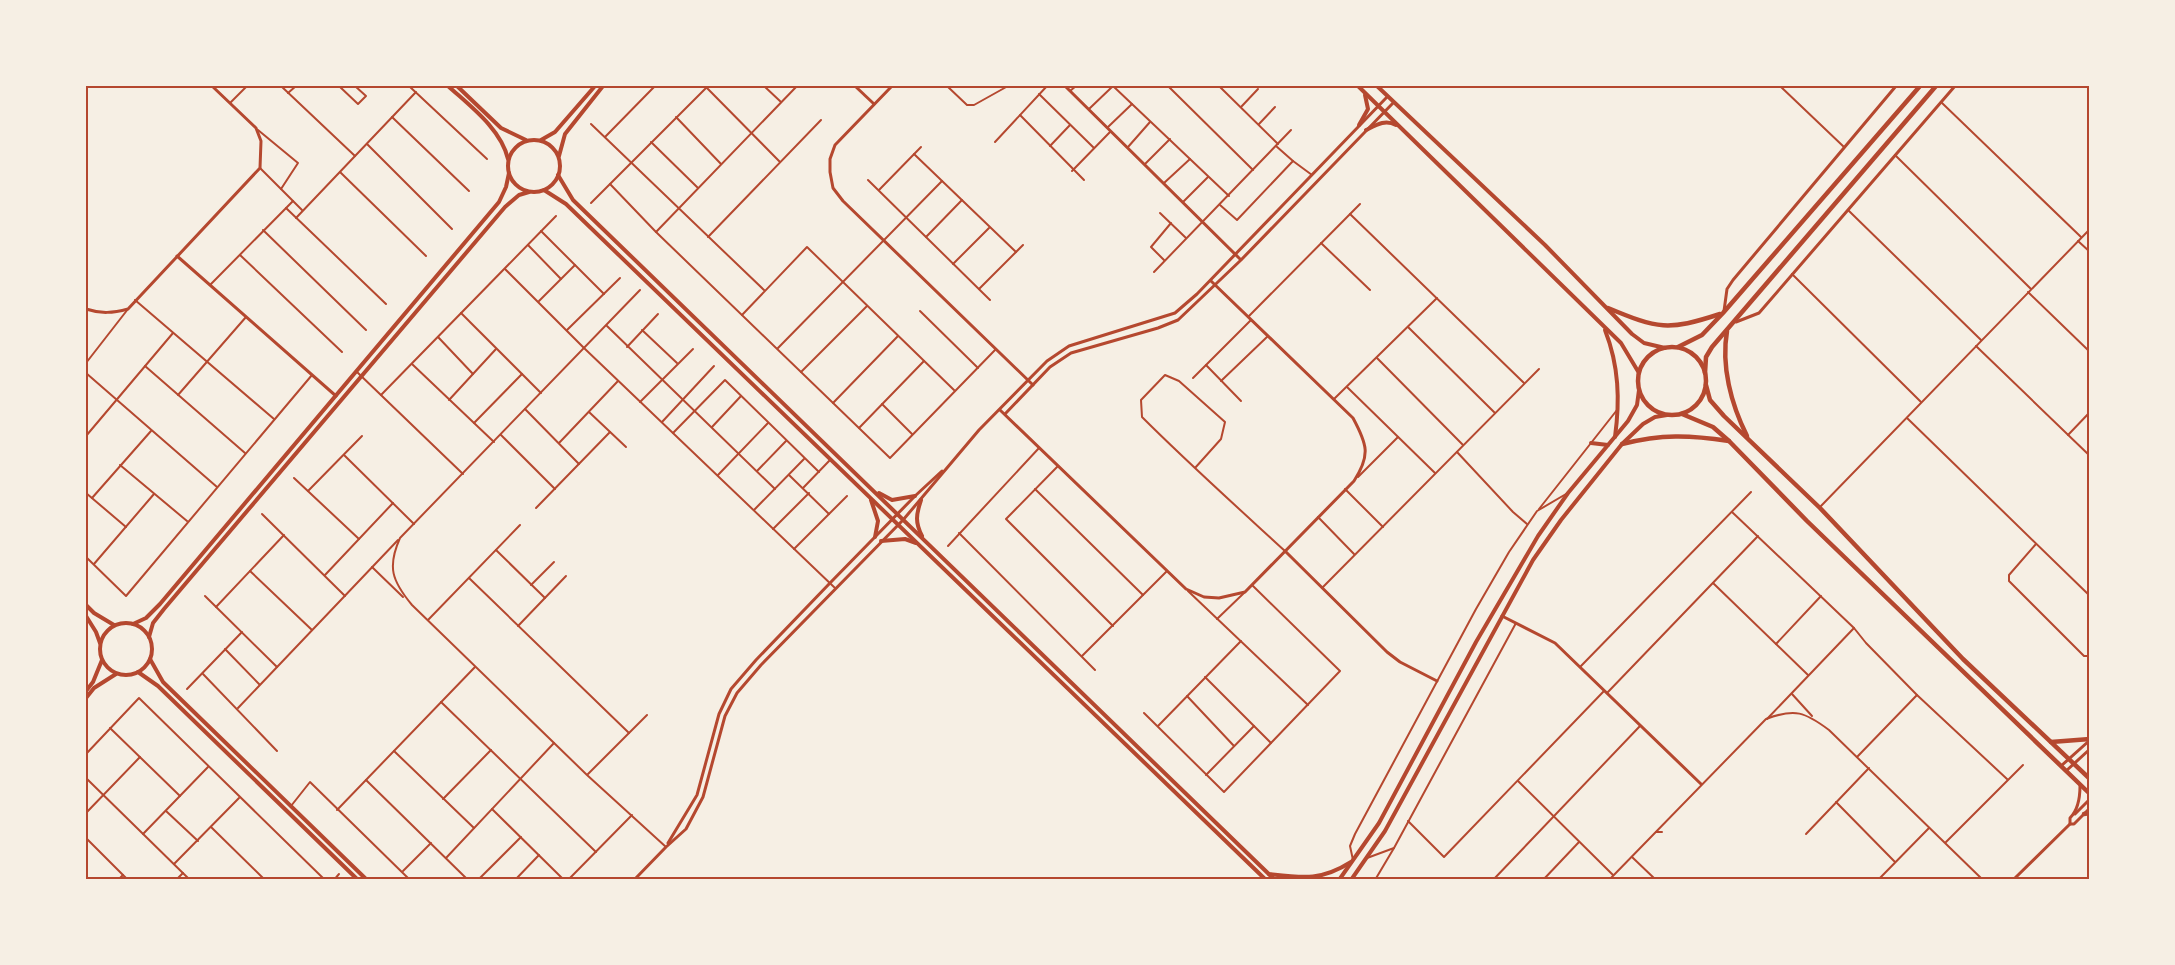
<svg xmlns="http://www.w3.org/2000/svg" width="2175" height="965" viewBox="0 0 2175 965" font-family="'Asap Condensed',sans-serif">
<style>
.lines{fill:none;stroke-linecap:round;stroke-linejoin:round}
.minor{stroke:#b5482f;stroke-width:2}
.tertiary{stroke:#b5482f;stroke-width:3}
.secondary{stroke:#b5482f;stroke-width:4}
.trunk{stroke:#b5482f;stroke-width:4.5}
.neatline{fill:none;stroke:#b5482f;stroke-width:2}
</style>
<rect width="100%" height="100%" fill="#f6efe4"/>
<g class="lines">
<g class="minor">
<path d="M281 86 355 156"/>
<path d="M339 86 358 104 366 96 355 86"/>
<path d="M409 86 487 159"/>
<path d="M705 86 780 162"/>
<path d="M764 86 781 102"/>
<path d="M947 86 967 105H974L1008 86"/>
<path d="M1168 86 1253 170"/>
<path d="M1219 86 1278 144"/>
<path d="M1780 86 1844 147"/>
<path d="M1070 91 1076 86"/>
<path d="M288 93 296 86"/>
<path d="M1039 94 1094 148"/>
<path d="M1941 102 2081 237"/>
<path d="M230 103 247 86"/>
<path d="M1241 107 1258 89"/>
<path d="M1089 109 1113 86 1229 196"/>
<path d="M1020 115 1084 180"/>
<path d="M392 117 469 191"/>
<path d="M676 117 721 164"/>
<path d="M591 124 764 290"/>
<path d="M1259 124 1275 107"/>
<path d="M1108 127 1132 104"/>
<path d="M258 130 298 163 281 189"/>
<path d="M605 137 655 86"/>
<path d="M651 142 698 188"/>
<path d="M995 142 1047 86"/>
<path d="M367 144 452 229"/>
<path d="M1050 146 1070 125"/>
<path d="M1128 147 1150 122"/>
<path d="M914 154 1016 252"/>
<path d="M1895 155 2031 289"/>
<path d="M1293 161 1312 175"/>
<path d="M1145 164 1170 139"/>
<path d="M260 168 302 210"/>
<path d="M1072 171 1110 132"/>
<path d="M340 172 426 256"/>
<path d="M868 180 990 300"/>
<path d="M1164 183 1190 159"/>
<path d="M610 184 656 232 890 458 996 349"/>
<path d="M879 190 921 147"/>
<path d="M1183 202 1208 177"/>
<path d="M591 203 708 86"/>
<path d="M1220 205 1237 220 1293 161 1276 146"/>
<path d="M286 208 386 304"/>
<path d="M1848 210 1981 340"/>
<path d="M1160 213 1186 238"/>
<path d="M1350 214 1524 383"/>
<path d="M296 218 416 92"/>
<path d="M263 230 366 330"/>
<path d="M541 231 604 294"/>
<path d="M656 232 797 86"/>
<path d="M708 237 821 120"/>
<path d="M926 237 962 200"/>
<path d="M2078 241 2090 252"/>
<path d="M1321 243 1370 290"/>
<path d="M528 245 561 279"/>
<path d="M240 255 342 352"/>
<path d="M1164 260 1151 247 1171 223"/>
<path d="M953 264 989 228"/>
<path d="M505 269 584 348 835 588"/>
<path d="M1154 272 1291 130"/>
<path d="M1792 274 1921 402"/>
<path d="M210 285 293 201"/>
<path d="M979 289 1023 245"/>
<path d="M640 290 400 538C387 567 392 581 412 605L587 775 666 847"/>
<path d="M2028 292 2090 352"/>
<path d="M135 300 274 419"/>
<path d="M539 301 575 265"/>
<path d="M920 311 978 368"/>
<path d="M461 313 541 393"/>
<path d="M742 315 807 247 954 390"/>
<path d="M1248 317 1360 204"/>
<path d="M607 326 775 489"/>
<path d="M1408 327 1495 413"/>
<path d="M567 330 620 278"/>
<path d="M642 330 677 363"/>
<path d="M438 337 473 374"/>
<path d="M1976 346 2090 456"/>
<path d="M627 347 658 314"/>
<path d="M778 348 942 181"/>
<path d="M1377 358 1463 445"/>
<path d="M86 363 128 309"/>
<path d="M412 364 494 442"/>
<path d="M1206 365 1241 401"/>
<path d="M145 366 245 453"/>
<path d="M357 372 463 474"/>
<path d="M801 372 867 306"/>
<path d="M86 373 217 487"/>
<path d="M1193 378 1251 320"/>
<path d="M1221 381 1268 336"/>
<path d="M1347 387 1435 473"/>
<path d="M178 395 246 317"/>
<path d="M381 395 556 216"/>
<path d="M1334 399 1437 298"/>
<path d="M449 400 496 349"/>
<path d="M640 402 693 349"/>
<path d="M833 403 898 336"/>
<path d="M882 404 912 434"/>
<path d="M525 409 579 464"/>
<path d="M589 412 626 447"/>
<path d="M1907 418 2090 596"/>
<path d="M662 422 714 366"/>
<path d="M474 423 522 374"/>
<path d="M712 427 741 396"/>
<path d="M859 428 924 361"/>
<path d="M673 433 725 380 819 472"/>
<path d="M501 435 555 489"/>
<path d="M2068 435 2090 412"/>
<path d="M86 436 173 333"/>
<path d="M559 443 618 381"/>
<path d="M1457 452 1513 512 1527 524"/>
<path d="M344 455 414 524"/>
<path d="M120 465 187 521"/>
<path d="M1058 466 1006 519 1113 626"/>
<path d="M1195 468 1221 439 1225 422 1179 381 1165 375 1141 400 1142 417C1188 463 1237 507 1285 551"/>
<path d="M757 471 786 441"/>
<path d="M718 475 768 423"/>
<path d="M789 475 829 514"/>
<path d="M1358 477 1398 437"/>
<path d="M294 478 359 539"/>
<path d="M803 488 830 460"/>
<path d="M1035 489 1143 595"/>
<path d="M1345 489 1383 527"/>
<path d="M308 491 362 436"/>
<path d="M86 493 126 527"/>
<path d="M92 498 151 431"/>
<path d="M1820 507 2090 229"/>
<path d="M536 508 610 432"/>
<path d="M1539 509 1617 410"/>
<path d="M754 510 804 459"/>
<path d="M1732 512 1854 628 1866 643 1917 695 2007 779"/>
<path d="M262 514 345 596"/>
<path d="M1318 517 1354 554"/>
<path d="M773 529 809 493"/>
<path d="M959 533 1095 670"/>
<path d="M2036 544 2009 575V581L2084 656H2090"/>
<path d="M948 546 1039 448"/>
<path d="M794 549 847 496"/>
<path d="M496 550 545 598"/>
<path d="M86 557 126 596 312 375"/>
<path d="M94 564 154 494"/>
<path d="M372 567 403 597"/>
<path d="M250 571 312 630"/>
<path d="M325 575 393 503"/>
<path d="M469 578 629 733"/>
<path d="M1713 583 1808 675"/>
<path d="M531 585 554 562"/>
<path d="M1322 588 1539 369"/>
<path d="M1188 591 1308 705"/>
<path d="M205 596 277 667"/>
<path d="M216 607 284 535"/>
<path d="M1217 619 1245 592"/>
<path d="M428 620 520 525"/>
<path d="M518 626 566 576"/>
<path d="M1776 644 1821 596"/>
<path d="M225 649 259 684"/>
<path d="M1082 656 1167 571"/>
<path d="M1580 667 1751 492"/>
<path d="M203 674 277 751"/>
<path d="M1205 677 1271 743"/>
<path d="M187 689 242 632"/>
<path d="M1607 693 1758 536"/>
<path d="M1792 694 1812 716"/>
<path d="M1187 696 1234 746"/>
<path d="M441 702 596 852"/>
<path d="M238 708 398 540"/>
<path d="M1144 713 1224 792 1340 671 1252 585"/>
<path d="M1767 719 1854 628"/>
<path d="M1158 726 1241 641"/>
<path d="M110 728 180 796"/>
<path d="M394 751 474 828"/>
<path d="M86 754 139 698 325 880"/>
<path d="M1857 757 1917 695"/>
<path d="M588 774 647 715"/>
<path d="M1206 775 1254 726"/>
<path d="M86 778 190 880"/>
<path d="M366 780 468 880"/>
<path d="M1518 781 1613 875"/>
<path d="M443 799 491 750"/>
<path d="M1836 802 1895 862"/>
<path d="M291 806 310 782 410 880"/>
<path d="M492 809 564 880"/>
<path d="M337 810 475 667"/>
<path d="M166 811 198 841"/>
<path d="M86 813 140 757"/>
<path d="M1408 821 1444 857 1604 691"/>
<path d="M211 827 265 880"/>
<path d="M1656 832H1662"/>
<path d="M143 834 208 767"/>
<path d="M1806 834 1869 768"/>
<path d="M86 838 128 880"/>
<path d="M1946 842 2023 765"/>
<path d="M1632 857 1656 880"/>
<path d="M446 858 554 743"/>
<path d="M1367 858 1394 848 1516 623"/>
<path d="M1353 860 1350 846 1355 834 1476 609 1509 552 1537 511 1566 494"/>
<path d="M174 864 239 798"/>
<path d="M403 871 431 843"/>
<path d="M118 880 123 875"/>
<path d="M176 880 183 873"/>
<path d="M334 880 339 874"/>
<path d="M478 880 521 837"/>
<path d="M515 880 539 855"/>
<path d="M568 880 632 815"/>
<path d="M1375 880 1394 848"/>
<path d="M1493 880 1640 726"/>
<path d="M1543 880 1579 842"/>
<path d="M1609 880 1766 719C1795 708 1805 712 1829 730L1983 880"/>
<path d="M1878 880 1929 828"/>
</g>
<g class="tertiary">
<path d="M855 86 874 104"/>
<path d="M892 86 835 145 830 159V172L833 188 843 201 1033 385"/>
<path d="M1065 86 1240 259"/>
<path d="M177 256 336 396"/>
<path d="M86 309C101 314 113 313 128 309L260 168 261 141 256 128 212 86"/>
<path d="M1724 311 1727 289 1733 280 1896 86"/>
<path d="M1736 322 1759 313 1955 86"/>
<path d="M1000 410 1186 589 1204 597 1219 598 1245 592 1354 481C1371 455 1367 444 1353 418L1211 281"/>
<path d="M1005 414 1050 367 1071 353 1158 328 1178 320 1241 260 1394 102"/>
<path d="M1285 551 1387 652 1400 662 1437 681"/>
<path d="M1502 616 1555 643 1701 784"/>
<path d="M2061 766 2090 740"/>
<path d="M2066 771 2090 749"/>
<path d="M2075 814 2090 799"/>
<path d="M2070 824V818C2078 810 2080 797 2080 786"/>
<path d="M668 843 697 795 719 714 731 689 756 660 830 583 915 496 942 471"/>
<path d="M634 880 666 847 686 829 703 797 725 716 737 693 761 665 903 520 979 430 1047 361 1069 346 1175 313 1197 294 1387 97"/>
<path d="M2013 880 2070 824H2074L2090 808"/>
</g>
<g class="secondary">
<path d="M448 86C470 106 501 129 508 159"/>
<path d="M457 86 501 128 526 140"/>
<path d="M1358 86 1621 343 1639 373"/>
<path d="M1377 86 1545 245 1632 334 1644 343 1665 348"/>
<path d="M1359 125 1368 109 1365 95"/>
<path d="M1366 130C1376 125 1385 119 1396 125"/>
<path d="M541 140 555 132 595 86"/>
<circle cx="534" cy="166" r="26"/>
<path d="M559 156 565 134 603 86"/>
<path d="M558 175 573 200 1275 880"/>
<path d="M544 190 566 204 1266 880"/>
<path d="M1605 330C1619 366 1620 400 1615 437"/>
<path d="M1591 443 1608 445"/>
<path d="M879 493 892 500 915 496"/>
<path d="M871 500 878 521 875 537"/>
<path d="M921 500C916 515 915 522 922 536"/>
<path d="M881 541 905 539 916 543"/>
<path d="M86 605 94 613 114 625"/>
<path d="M86 616 96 632 100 643"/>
<circle cx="126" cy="649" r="26"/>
<path d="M133 624 146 618 160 604 499 202 506 187 509 173"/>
<path d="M149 637 153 623 164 609 505 207 519 195 529 192"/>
<path d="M150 659 163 682 367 880"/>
<path d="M138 672 158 686 358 880"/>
<path d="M86 691 93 682 102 660"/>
<path d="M86 698 94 688 116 674"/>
<path d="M1269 874C1303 878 1321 881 1351 862"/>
<path d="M1339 880 1379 823 1476 642 1538 536 1568 493 1628 421 1637 405 1639 390"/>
<path d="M1351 880 1385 831 1533 560 1561 520 1622 444 1643 424 1655 417 1667 415"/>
</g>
<g class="trunk">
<path d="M1608 308C1658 329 1668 331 1720 314"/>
<path d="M1727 331C1721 366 1731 404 1747 436"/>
<path d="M1678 347 1702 335 1723 313 1920 86"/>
<circle cx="1672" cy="381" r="34"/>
<path d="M1705 373 1706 357 1712 347 1936 86"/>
<path d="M1706 385 1710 400 1724 416 1820 508 1963 659 2090 779"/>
<path d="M1682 414 1713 427 1729 441 1807 521 2090 794"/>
<path d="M1622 444C1662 434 1689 435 1729 441"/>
<path d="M2051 742 2090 739"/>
<path d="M2084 814 2090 813"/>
</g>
</g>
<rect width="2175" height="965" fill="none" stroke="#f6efe4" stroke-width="174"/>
<rect x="87" y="87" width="2001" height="791" class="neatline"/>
</svg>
